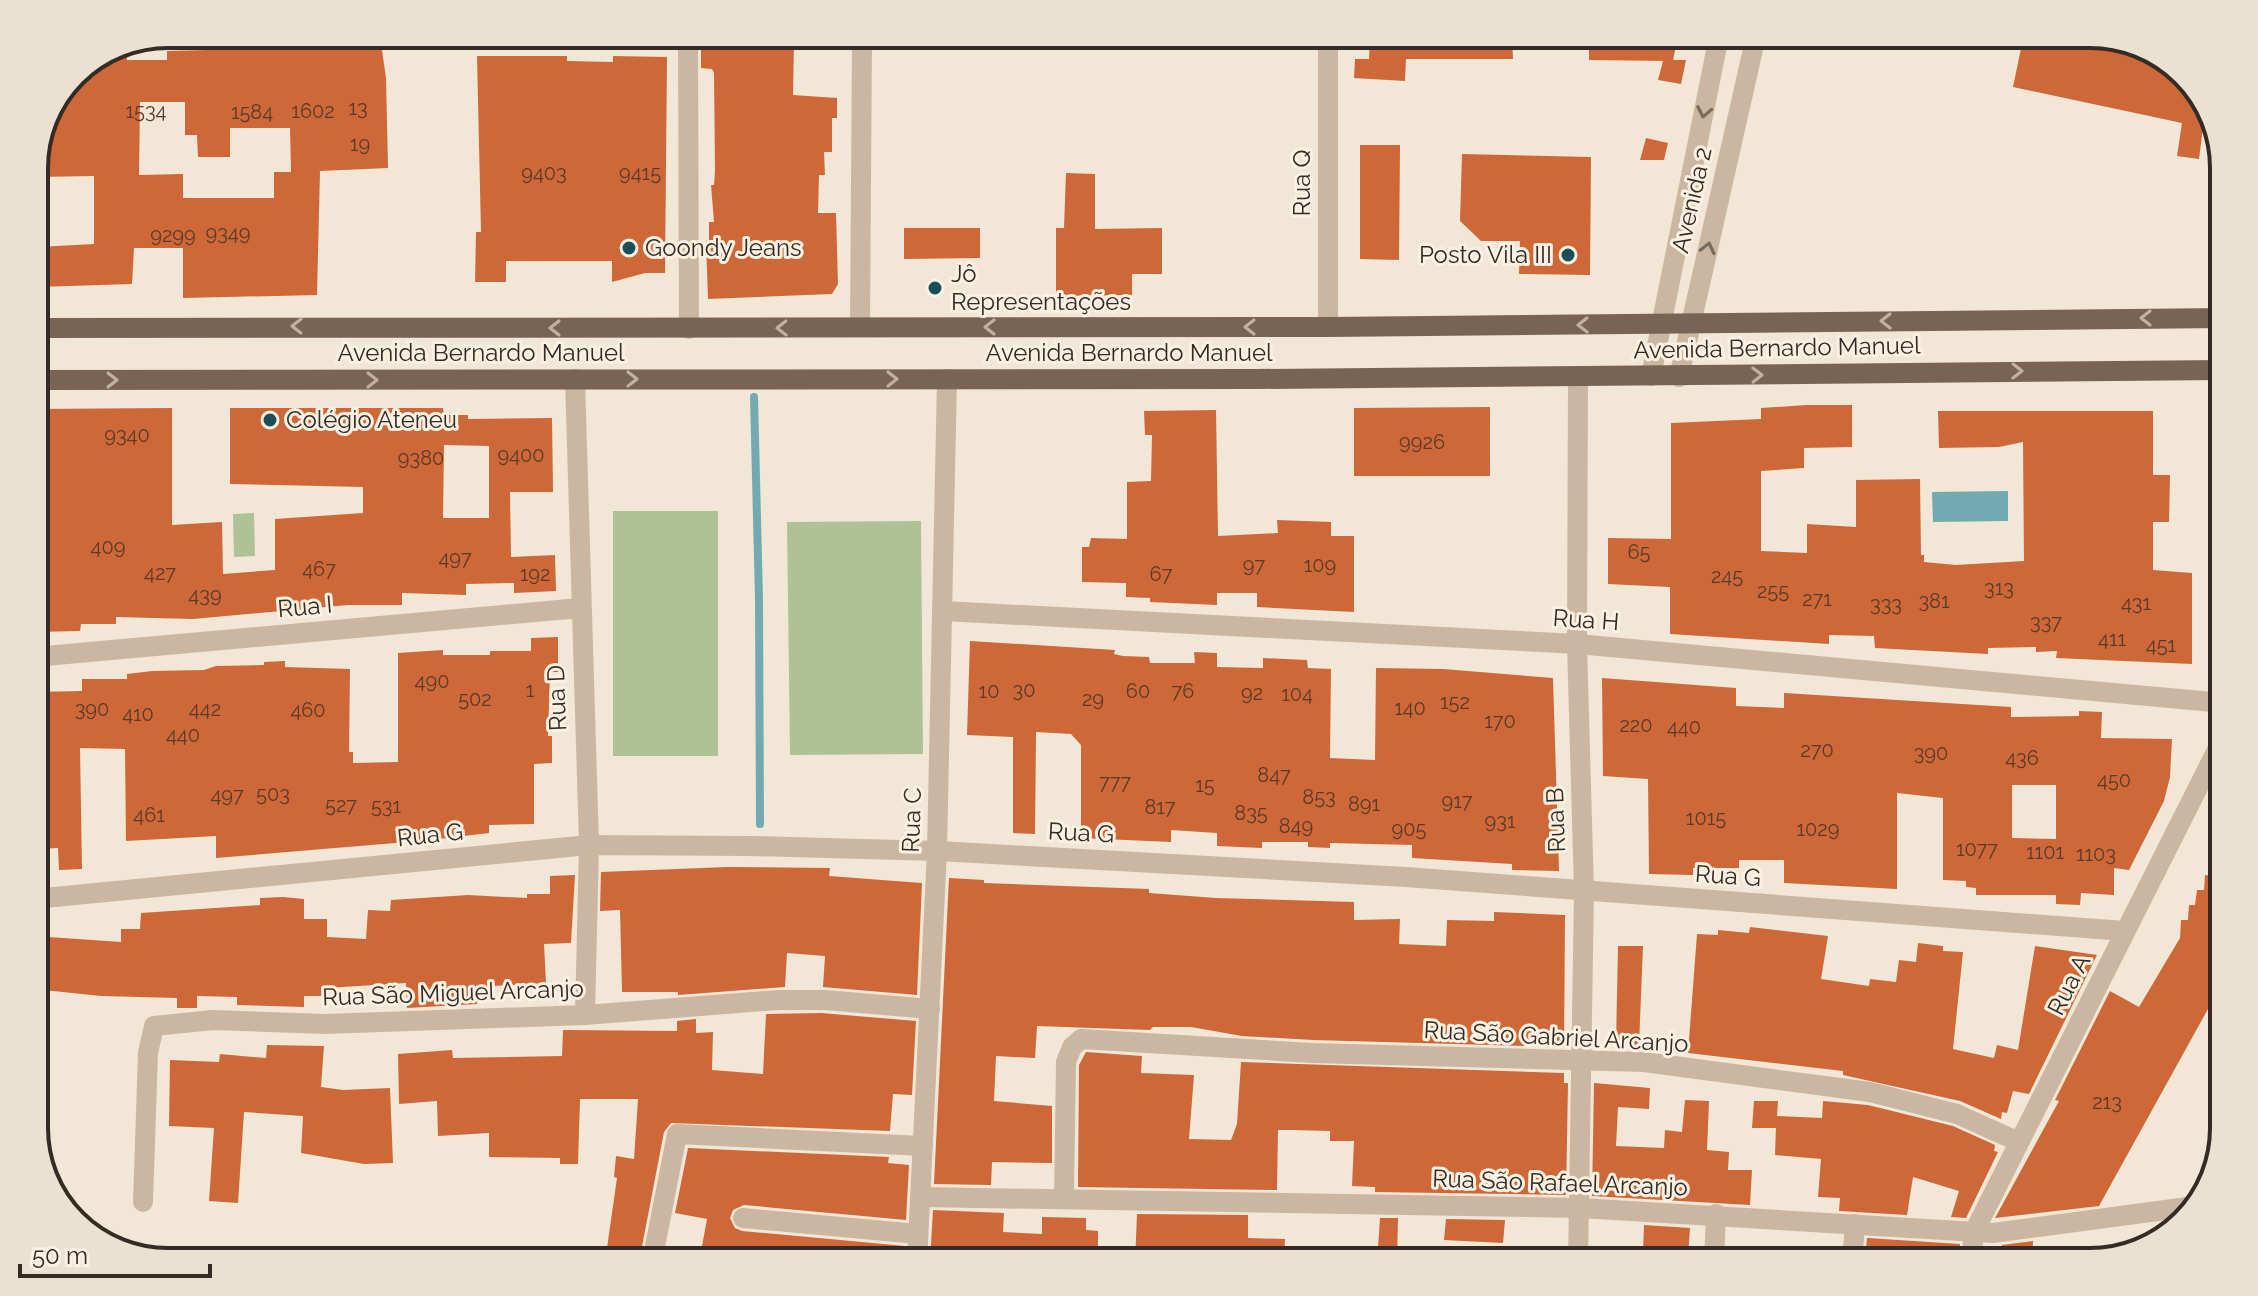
<svg xmlns="http://www.w3.org/2000/svg" width="2258" height="1296" viewBox="0 0 2258 1296" font-family="Raleway,sans-serif">
<style>
.green{fill:#afc295}
.water{fill:#73aab1}
.lines{fill:none;stroke-linecap:round;stroke-linejoin:round}
.stream{stroke:#73aab1;stroke-width:8}
.building{fill:#ce6838;fill-rule:evenodd}
.minor{stroke:#cbb7a1;stroke-width:20}
.major{stroke:#786354;stroke-width:20}
.oneway{stroke:#786a5c}
.oneway2{stroke:#c0b1a2}
.poi-dot{fill:#184f58;stroke:#faf1e2;stroke-width:3}
.labels{text-anchor:middle;stroke-width:6;stroke-linejoin:round;paint-order:stroke}
.number-label{font-size:20px;fill:#5a3a29}
.street-label{font-size:24px;fill:#342b24;stroke:#faf1e2}
.poi-label{font-size:24px;fill:#342b24;stroke:#faf1e2;text-anchor:start}
.rim{fill:none;stroke:#342b24;stroke-width:4}
</style>
<rect width="100%" height="100%" fill="#f2e7d6"/>
<g class="green">
<rect x="613" y="511" width="105" height="245"/>
<path d="M254 513 255 556 234 557 233 514Z"/>
<path d="M921 521 923 754 790 755 787 522Z"/>
</g>
<path class="water" d="M2008 491V521L1933 522 1932 492Z"/>
<g class="lines">
<path class="stream" d="M754 397 759 599 760 824"/>
</g>
<g class="building">
<path d="M2024 34H2090L2157 52 2206 101 2215 131 2203 128 2199 159 2177 156 2182 123 2013 87Z"/>
<path d="M1678 36 1673 60H1686L1681 84 1658 80 1663 61H1670L1589 60V37Z"/>
<path d="M1512 37 1513 59H1406L1405 81 1354 78 1355 59H1369L1370 38Z"/>
<path d="M714 41H794L793 95 837 98V118H832V152H824L825 175H819L818 213H836L838 284 832 294 708 299 706 241H709V222H714L711 185H714L715 171 714 73 712 69 701 68V50H714Z"/>
<path d="M328 43H381L386 78 388 168 320 171 317 295 183 298V248H134L132 284 38 287V247L94 244V176L36 177 35 157 74 73 106 52 127 51V60H167V51L328 47ZM140 102H185V135H197L198 157H230V128H290L291 172H274V198H183V174L139 175Z"/>
<path d="M477 56H567V61L613 62V56L667 57 665 273H645L612 282V261H506V282H475L476 232H481Z"/>
<path d="M1646 138 1668 143 1664 160H1640Z"/>
<path d="M1360 145H1400L1399 260 1360 259Z"/>
<path d="M1462 154 1591 157 1590 275 1519 274 1520 241H1481L1460 221Z"/>
<path d="M1066 173 1095 174V229L1162 228V274H1132V295L1056 296V228H1064Z"/>
<path d="M904 228H980V258L904 259Z"/>
<path d="M1807 405H1852V447L1804 448V468L1761 471V551L1807 553V524L1856 527V480L1920 479 1921 555H1924V562L1956 565 2024 561 2023 442 1999 447 1939 448 1938 411H2153V475H2170L2169 522H2153V570L2192 573V664L2056 658 2057 651 2036 652V647L1988 648V654L1875 648 1874 636 1829 635V644L1670 634V587L1608 584V538L1671 539V423L1761 419V408Z"/>
<path d="M1490 407V476H1354V408Z"/>
<path d="M172 408V525L222 522 223 574 275 570V519L363 513V487L230 484V408H443L444 415H468V419L552 418 553 492H510L511 557 555 555 556 591 514 593V583L466 584V595L402 593V605H348L193 619 116 617V624H81L80 631 34 632V409ZM444 445 489 446V518H443Z"/>
<path d="M1216 410 1218 536 1278 533 1277 520 1331 522V536H1354V612L1257 607V593H1217V605L1150 602V598L1126 597V583L1082 582V547H1089L1091 538 1127 539V482L1151 481 1152 435H1145L1144 411Z"/>
<path d="M558 637V672H550L548 736H552V763L534 764V824L489 825V833L431 840 216 858V836L126 841 125 749 80 748 82 869 59 870 58 848 35 849 34 692 82 691V679H127V674L152 671 204 670 216 666 264 665V662L285 661V667L350 669 349 752H353V763L398 762V653L443 650V655H490V651H531V638Z"/>
<path d="M970 641 1115 650 1114 654 1123 656 1149 657 1150 663H1195L1194 652 1217 653V667L1263 668V658L1307 660 1308 668 1331 669 1330 758 1375 760 1376 668 1443 669 1553 678 1559 871 1512 870V864L1412 858V845L1330 843V848L1308 847V842H1262V848L1217 846V833L1171 830V842L1081 838V745L1071 734 1036 732 1035 834 1013 833V737L967 735Z"/>
<path d="M1602 678 1736 688V706L1784 708V693L2011 707V717L2079 716V711L2102 712 2101 738 2172 739 2170 777 2164 801 2129 870 2114 868V895L2081 893 2080 905 2056 904V895H1976V888L1966 887V881L1943 880V798L1897 793V889L1784 883V860H1739V868H1693V875L1649 874 1648 779 1603 776ZM2012 785H2056V839L2012 838Z"/>
<path d="M727 867 830 868 829 876 922 883 917 995 823 987 825 956 787 953 785 987 678 995V992H622L620 910 600 911 601 872Z"/>
<path d="M575 875 571 943 544 944 546 983 493 986V994H477V1004L407 1008 406 983 327 988V996H304V1007L237 1005V997L197 996V1008H177V998L101 996 34 989V936L121 942V929H140L141 913 260 905V898L283 897 304 899V919H327V937L366 939 368 910 390 911 391 900 468 895 527 898V894H550V876Z"/>
<path d="M2205 875 2224 877V980L2099 1206 1995 1218 2059 1101 2055 1100 2110 991 2139 1007 2180 938 2181 920H2188L2189 905H2195L2197 890H2204Z"/>
<path d="M949 878 984 880V883L1149 889V893L1216 898 1354 902V920L1400 919 1399 944 1446 946 1447 920 1494 921V912L1565 915 1564 1047 1313 1040 1242 1036 1191 1027H1153L1150 1030 1037 1026 1035 1058 996 1056 994 1101 1052 1106V1163L992 1162 991 1185 934 1184Z"/>
<path d="M1750 927 1828 936 1821 979 1869 986 1870 979 1896 982 1899 960 1916 962 1918 943 1943 946V951L1963 952 1953 1049 1994 1058 1997 1045 2018 1050 2035 946 2097 955 2029 1094 2013 1091 2007 1113 2002 1112 2001 1119 1960 1101 1843 1075V1071L1688 1053 1697 934 1718 935V930L1749 933Z"/>
<path d="M1618 946H1643L1639 1045 1616 1043Z"/>
<path d="M821 1013 916 1021 912 1095 893 1094 890 1131 671 1123 664 1132 639 1262H605L617 1178 614 1177 616 1156 634 1159 638 1099H580L578 1164H560V1158L489 1157V1133L438 1136 437 1101 399 1104 398 1054 452 1050 453 1058 562 1056 563 1030 677 1031V1021L696 1019V1033L713 1032 712 1070 763 1074 766 1014Z"/>
<path d="M267 1045 324 1046 321 1087 343 1090 390 1088 393 1163 364 1164 301 1153 303 1116 244 1112 238 1203 209 1201 214 1128 169 1126 170 1060 219 1062 220 1054 266 1058Z"/>
<path d="M1086 1052 1142 1056 1141 1073 1194 1075 1189 1139 1231 1140 1237 1124 1241 1062 1564 1073V1083H1568L1566 1195 1375 1192V1187L1352 1186 1354 1141H1330V1131L1292 1130H1278L1277 1190 1078 1187 1079 1065Z"/>
<path d="M1594 1083 1650 1088 1649 1109 1618 1107 1616 1146 1664 1148 1665 1130 1682 1132 1685 1100 1709 1101 1707 1150 1729 1152 1728 1170H1752L1750 1205 1592 1196Z"/>
<path d="M1754 1101H1778L1777 1116 1822 1118 1823 1101 1868 1105 1953 1126 1995 1145 1994 1151 1998 1152 1966 1218 1951 1217 1959 1191 1913 1177 1907 1215 1839 1211 1840 1198 1818 1197 1821 1159 1775 1155 1776 1125V1128H1752Z"/>
<path d="M688 1148 889 1157 888 1163 909 1165 906 1220 744 1205 733 1210 730 1218 735 1228 742 1231 905 1246 904 1262H736L738 1252 702 1246 707 1219 675 1213Z"/>
<path d="M933 1210 1004 1213 1003 1232 1042 1234V1217L1086 1218V1230L1098 1231V1262H930Z"/>
<path d="M1137 1214 1248 1215V1238L1285 1239 1284 1262H1135Z"/>
<path d="M1380 1218H1398L1397 1262H1377Z"/>
<path d="M1446 1219 1505 1220 1503 1243 1444 1240Z"/>
<path d="M1644 1225 1690 1228 1688 1256 1643 1254Z"/>
<path d="M1867 1238 1960 1244 1958 1262H1865Z"/>
<path d="M2033 1241 2032 1262H2001L2002 1245Z"/>
</g>
<g class="lines">
<g class="minor">
<path d="M1328 38V327"/>
<path d="M688 41 689 329"/>
<path d="M860 327 862 40"/>
<path d="M1651 376 1719 36"/>
<path d="M1679 377 1756 36"/>
<path d="M575 379 589 845 585 1015"/>
<path d="M943 611 1577 644 2224 703"/>
<path d="M34 657 580 608"/>
<path d="M34 899 589 845 750 846 937 851 1406 877 2125 931"/>
<path d="M920 1197 1580 1208 1993 1233 2195 1206"/>
<path d="M1064 1199 1066 1062 1072 1047 1081 1039 1312 1053 1644 1062 1870 1092 1957 1114 2019 1142"/>
<path d="M143 1202 148 1053 154 1026 213 1020 325 1024 585 1015 778 1000H825L930 1009"/>
<path d="M743 1218 918 1234"/>
<path d="M652 1262 677 1134 923 1146"/>
<path d="M917 1262 937 851 947 379"/>
<path d="M1578 1262 1584 892 1577 644 1578 377"/>
<path d="M1714 1262 1716 1214"/>
<path d="M1852 1262 1855 1224"/>
<path d="M1971 1262 1974 1232 2224 736"/>
</g>
<g class="major">
<path d="M34 328 1328 327 2224 318"/>
<path d="M34 380 1257 379 2224 370"/>
</g>
</g>
<defs><path id="oneway-chevron" d="M-2-3.5L2.5 0L-2 3.5" fill="none" stroke-width="1.6" stroke-linecap="round" stroke-linejoin="round" transform="scale(2)"/></defs>
<g class="oneway">
<use href="#oneway-chevron" transform="translate(1704 112) rotate(101)"/>
<use href="#oneway-chevron" transform="translate(1708 248) rotate(-77)"/>
</g>
<g class="oneway2">
<use href="#oneway-chevron" transform="translate(2146 318) rotate(-180)"/>
<use href="#oneway-chevron" transform="translate(1886 321) rotate(179)"/>
<use href="#oneway-chevron" transform="translate(1583 325) rotate(179)"/>
<use href="#oneway-chevron" transform="translate(297 326) rotate(-179)"/>
<use href="#oneway-chevron" transform="translate(990 327) rotate(-180)"/>
<use href="#oneway-chevron" transform="translate(1250 327) rotate(-180)"/>
<use href="#oneway-chevron" transform="translate(555 328) rotate(-180)"/>
<use href="#oneway-chevron" transform="translate(782 328) rotate(179)"/>
<use href="#oneway-chevron" transform="translate(2017 371) rotate(1)"/>
<use href="#oneway-chevron" transform="translate(1757 375) rotate(-1)"/>
<use href="#oneway-chevron" transform="translate(632 379)"/>
<use href="#oneway-chevron" transform="translate(892 379)"/>
<use href="#oneway-chevron" transform="translate(112 380)"/>
<use href="#oneway-chevron" transform="translate(372 380)"/>
</g>
<g class="poi-dot">
<circle cx="629" cy="248" r="8"/>
<circle cx="1568" cy="255" r="8"/>
<circle cx="935" cy="288" r="8"/>
<circle cx="270" cy="420" r="8"/>
</g>
<g class="labels">
<g class="number-label">
<text x="358" y="115">13</text>
<text x="146" y="118">1534</text>
<text x="313" y="118">1602</text>
<text x="252" y="119">1584</text>
<text x="360" y="151">19</text>
<text x="544" y="180">9403</text>
<text x="640" y="180">9415</text>
<text x="228" y="240">9349</text>
<text x="173" y="242">9299</text>
<text x="127" y="442">9340</text>
<text x="1422" y="449">9926</text>
<text x="521" y="462">9400</text>
<text x="421" y="465">9380</text>
<text x="108" y="554">409</text>
<text x="1639" y="559">65</text>
<text x="455" y="565">497</text>
<text x="1254" y="572">97</text>
<text x="1320" y="572">109</text>
<text x="319" y="576">467</text>
<text x="160" y="580">427</text>
<text x="535" y="581">192</text>
<text x="1161" y="581">67</text>
<text x="1727" y="583">245</text>
<text x="1999" y="595">313</text>
<text x="1773" y="598">255</text>
<text x="205" y="602">439</text>
<text x="1817" y="606">271</text>
<text x="1934" y="608">381</text>
<text x="2136" y="610">431</text>
<text x="1886" y="611">333</text>
<text x="2046" y="629">337</text>
<text x="2112" y="646">411</text>
<text x="2161" y="652">451</text>
<text x="432" y="688">490</text>
<text x="530" y="697">1</text>
<text x="1024" y="697">30</text>
<text x="989" y="698">10</text>
<text x="1138" y="698">60</text>
<text x="1183" y="698">76</text>
<text x="1252" y="700">92</text>
<text x="1297" y="701">104</text>
<text x="475" y="706">502</text>
<text x="1093" y="706">29</text>
<text x="1455" y="709">152</text>
<text x="1410" y="715">140</text>
<text x="92" y="716">390</text>
<text x="205" y="716">442</text>
<text x="308" y="717">460</text>
<text x="138" y="721">410</text>
<text x="1500" y="728">170</text>
<text x="1636" y="732">220</text>
<text x="1684" y="734">440</text>
<text x="183" y="742">440</text>
<text x="1817" y="757">270</text>
<text x="1931" y="760">390</text>
<text x="2022" y="765">436</text>
<text x="1274" y="782">847</text>
<text x="2114" y="787">450</text>
<text x="1115" y="789">777</text>
<text x="1205" y="792">15</text>
<text x="273" y="801">503</text>
<text x="227" y="802">497</text>
<text x="1319" y="804">853</text>
<text x="1457" y="808">917</text>
<text x="1364" y="811">891</text>
<text x="341" y="812">527</text>
<text x="386" y="813">531</text>
<text x="1160" y="814">817</text>
<text x="1251" y="820">835</text>
<text x="149" y="822">461</text>
<text x="1706" y="825">1015</text>
<text x="1500" y="828">931</text>
<text x="1296" y="833">849</text>
<text x="1409" y="836">905</text>
<text x="1818" y="836">1029</text>
<text x="1977" y="856">1077</text>
<text x="2045" y="859">1101</text>
<text x="2096" y="861">1103</text>
<text x="2107" y="1109">213</text>
</g>
<g class="street-label">
<text transform="translate(1302 183) rotate(-90)" y="8">Rua Q</text>
<text transform="translate(1692 200) rotate(-77)" y="8">Avenida 2</text>
<text transform="translate(1777 348) rotate(-1)" y="8">Avenida Bernardo Manuel</text>
<text x="481" y="361">Avenida Bernardo Manuel</text>
<text x="1129" y="361">Avenida Bernardo Manuel</text>
<text transform="translate(305 607) rotate(-5)" y="8">Rua I</text>
<text transform="translate(1586 620) rotate(4)" y="8">Rua H</text>
<text transform="translate(557 698) rotate(-92)" y="8">Rua D</text>
<text transform="translate(912 820) rotate(-88)" y="8">Rua C</text>
<text transform="translate(1556 820) rotate(-92)" y="8">Rua B</text>
<text transform="translate(1081 833) rotate(3)" y="8">Rua G</text>
<text transform="translate(430 835) rotate(-6)" y="8">Rua G</text>
<text transform="translate(1728 876) rotate(4)" y="8">Rua G</text>
<text transform="translate(2069 985) rotate(-63)" y="8">Rua A</text>
<text transform="translate(453 993) rotate(-2)" y="8">Rua São Miguel Arcanjo</text>
<text transform="translate(1556 1037) rotate(3)" y="8">Rua São Gabriel Arcanjo</text>
<text transform="translate(1560 1183) rotate(2)" y="8">Rua São Rafael Arcanjo</text>
</g>
<g class="poi-label">
<text x="645" y="256">Goondy Jeans</text>
<text x="1552" y="263" text-anchor="end">Posto Vila III</text>
<text x="951" y="282">Jô<tspan x="951" dy="28">Representações</tspan></text>
<text x="286" y="428">Colégio Ateneu</text>
</g>
</g>
<path d="M0 0H2258V1296H0ZM168 48H2090A120 120 0 0 1 2210 168V1128A120 120 0 0 1 2090 1248H168A120 120 0 0 1 48 1128V168A120 120 0 0 1 168 48Z" fill="#eae1d3" fill-rule="evenodd"/>
<path class="rim" d="M168 48H2090A120 120 0 0 1 2210 168V1128A120 120 0 0 1 2090 1248H168A120 120 0 0 1 48 1128V168A120 120 0 0 1 168 48Z"/>
<path d="M20 1264v12h190v-12" fill="none" stroke="#342b24" stroke-width="4"/>
<text x="32" y="1264" font-size="24" fill="#342b24" stroke="#faf1e2" stroke-width="6" paint-order="stroke">50 m</text>
</svg>
